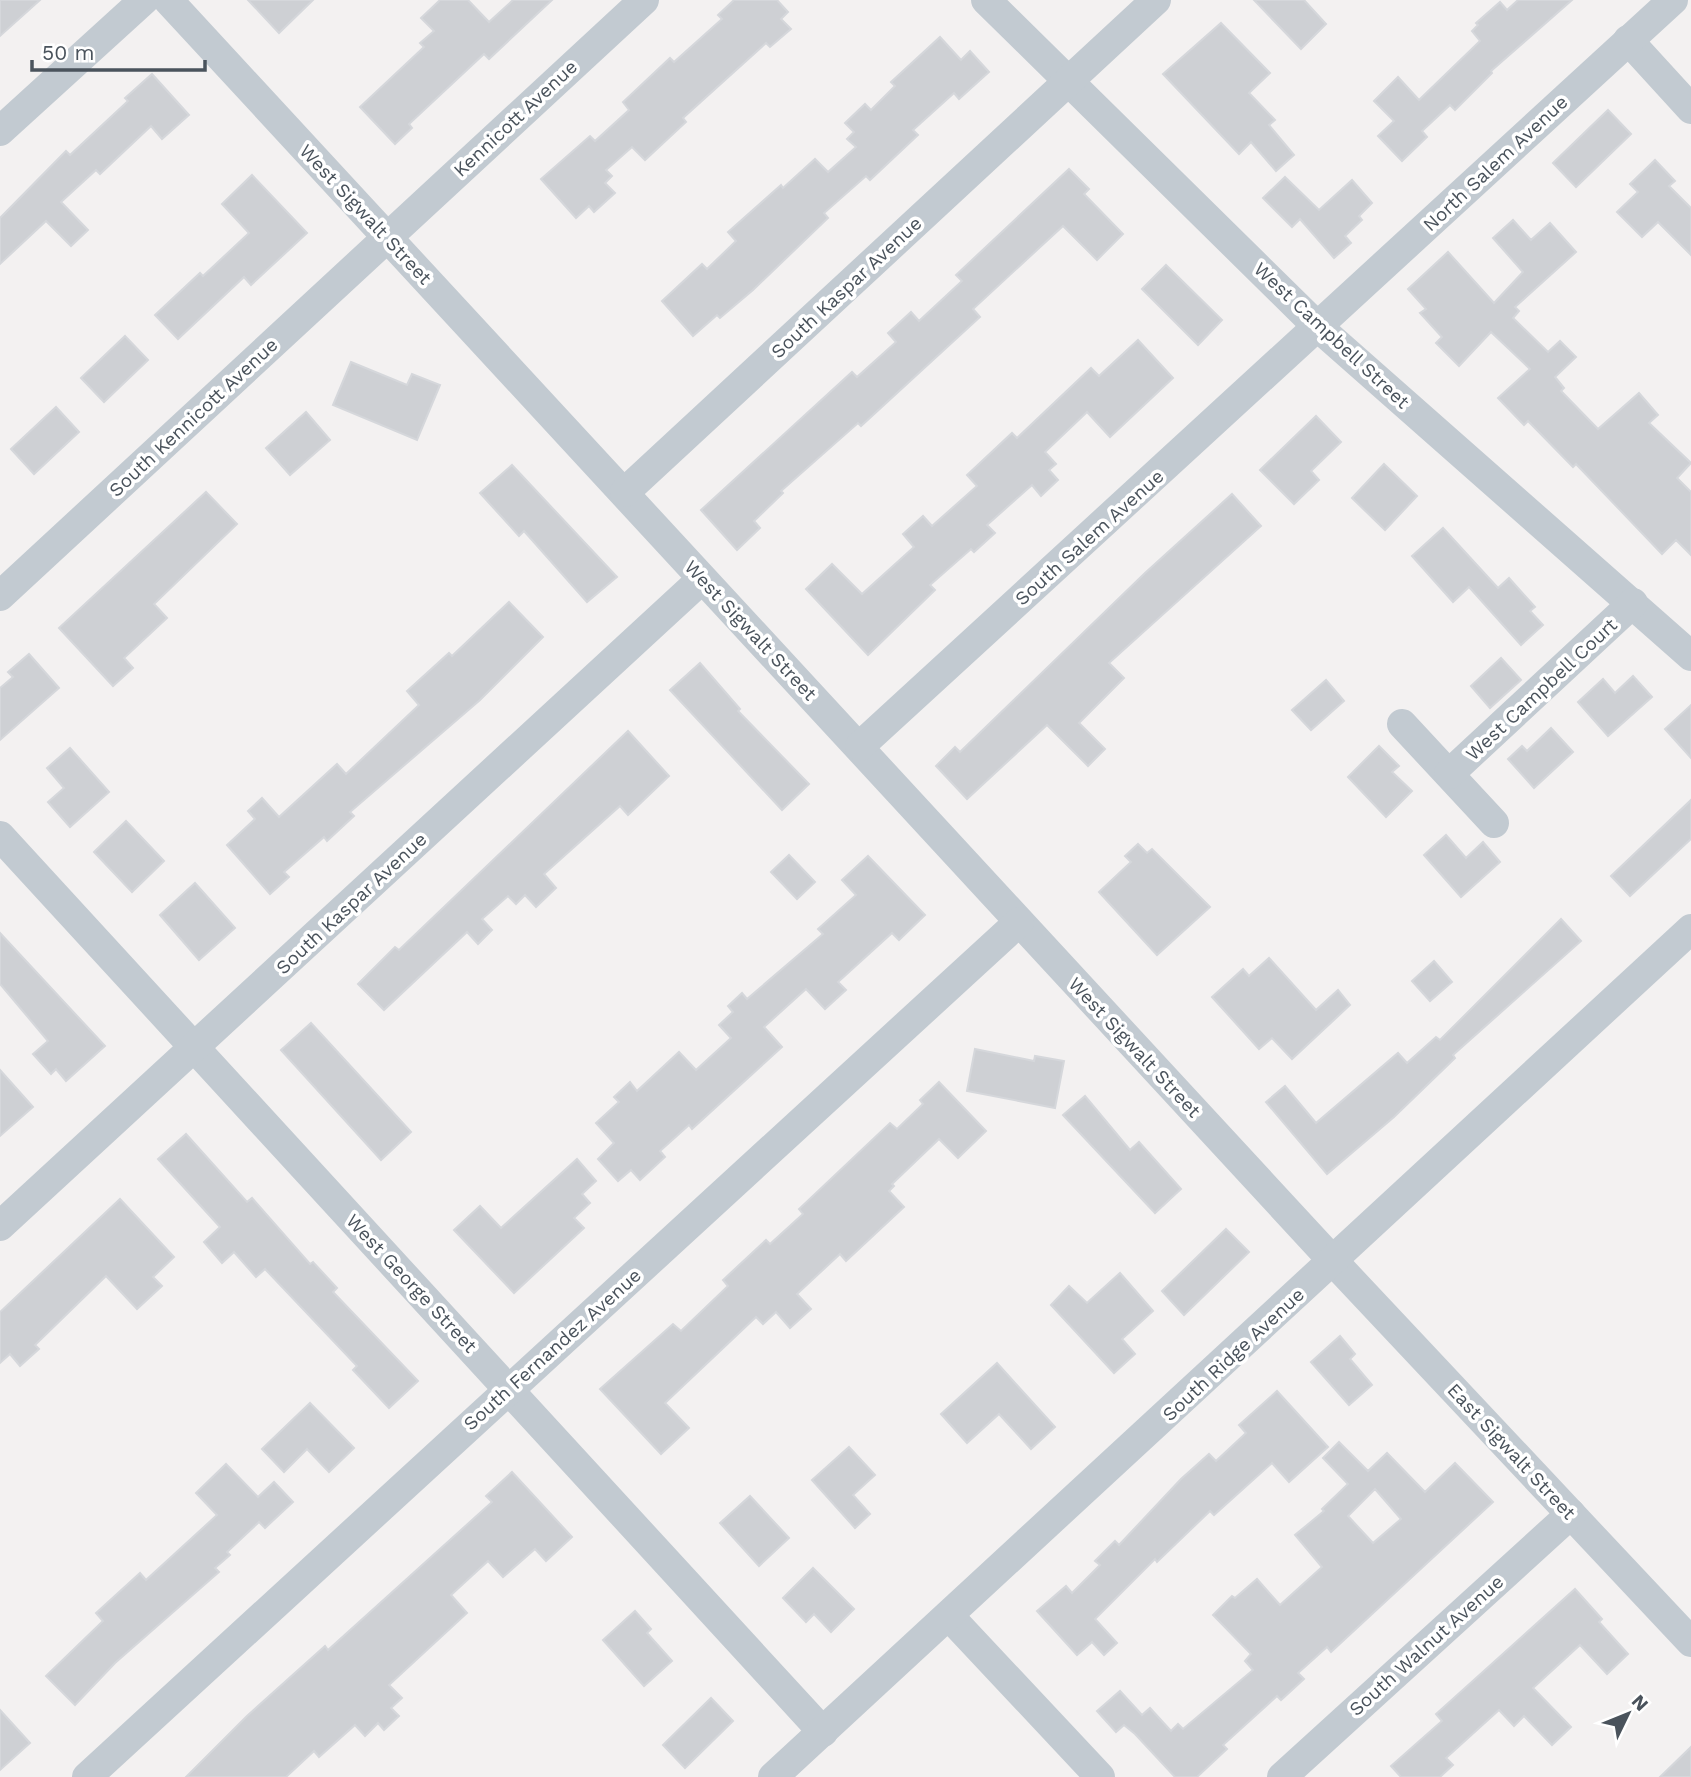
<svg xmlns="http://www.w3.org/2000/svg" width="1691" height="1777" viewBox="0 0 1691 1777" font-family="'Work Sans',sans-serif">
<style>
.building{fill:#ced0d4;stroke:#d5d7db;stroke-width:2;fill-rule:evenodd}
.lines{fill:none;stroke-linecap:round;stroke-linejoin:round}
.minor{stroke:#c2cad1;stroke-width:30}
.labels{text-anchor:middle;stroke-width:7;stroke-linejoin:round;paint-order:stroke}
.street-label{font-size:19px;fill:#4a535c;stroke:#fff}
</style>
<rect width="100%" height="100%" fill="#f3f1f1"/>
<g class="building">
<path d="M0 0H40L0 36Z"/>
<path d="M248 0H313L279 33Z"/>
<path d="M440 0H468L489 22 513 0H552L489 59 484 54 409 124 412 128 395 144 360 107 424 47 420 43 434 31 421 18Z"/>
<path d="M734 0H777L788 12 781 19 791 29 770 47 766 43 683 118 686 122 645 160 632 147 606 170 612 176 605 183 615 193 594 212 589 206 576 218 541 179 590 136 595 141 629 110 623 102 670 58 674 62 722 19 718 15Z"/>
<path d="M1254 0H1304L1326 24 1301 49Z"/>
<path d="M1518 0H1572L1491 71 1492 73 1455 110 1450 105 1422 131 1427 137 1402 161 1378 136 1394 121 1374 101 1398 77 1419 100 1480 41 1472 31 1478 25 1476 23 1500 2 1507 10Z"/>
<path d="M1221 23 1270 73 1249 93 1275 120 1269 125 1294 155 1276 171 1251 142 1239 154 1163 74Z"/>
<path d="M940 37 961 60 970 51 989 72 959 99 954 93 913 130 918 135 870 180 866 176 824 213 828 218 753 290 720 318 717 315 693 336 662 301 702 264 707 269 736 241 728 232 781 185 783 188 815 159 828 172 856 147 847 139 854 132 845 123 865 104 871 110 895 86 891 82Z"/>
<path d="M152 74 189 115 162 139 151 126 100 174 96 170 61 202 88 230 71 246 46 221 0 264V218L66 151 70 155 128 101 125 98Z"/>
<path d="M1608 110 1631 134 1576 187 1553 163Z"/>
<path d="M1655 160 1675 181 1669 186 1691 208V255L1658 222 1642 237 1617 212 1638 192 1630 184Z"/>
<path d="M1069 169 1089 189 1084 194 1123 234 1097 260 1063 226 973 309 980 317 861 426 858 423 781 491 783 493 754 521 760 528 737 550 701 510 852 372 857 377 896 342 888 333 911 312 919 321 962 281 956 275Z"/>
<path d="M252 175 307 233 251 285 244 277 178 339 155 315 200 273 203 276 249 233 222 204Z"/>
<path d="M1285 177 1319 210 1352 180 1372 203 1359 216 1362 220 1345 236 1351 243 1334 258 1300 219 1292 227 1263 198Z"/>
<path d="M1513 220 1531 240 1550 223 1576 252 1515 307 1519 311 1513 318 1548 352 1560 341 1576 357 1555 377 1564 388 1561 391 1598 429 1639 393 1658 415 1649 423 1691 463 1677 478 1691 492V555L1676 540 1662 554 1576 464 1573 467 1528 421 1524 425 1498 398 1530 369 1491 332 1459 366 1436 343 1442 337 1420 313 1426 309 1408 289 1448 252 1494 303 1523 272 1493 238Z"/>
<path d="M1166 265 1222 320 1198 345 1142 289Z"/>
<path d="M125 336 148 360 104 402 81 378Z"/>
<path d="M1138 340 1173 378 1110 437 1087 412 1045 452 1056 464 1049 470 1058 480 1041 496 1032 485 987 525 995 533 974 552 971 549 930 585 935 590 868 655 806 589 832 564 862 594 914 547 903 534 923 516 932 526 977 486 967 475 1012 433 1017 438 1091 368 1099 376Z"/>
<path d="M351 362 407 385 412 374 440 385 417 440 333 405Z"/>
<path d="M56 407 79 432 34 474 11 449Z"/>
<path d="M306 412 330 440 290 475 266 448Z"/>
<path d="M1316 416 1341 442 1311 471 1319 480 1294 504 1260 470Z"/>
<path d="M1384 464 1417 496 1385 530 1352 498Z"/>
<path d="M512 465 617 577 587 602 524 531 519 536 480 493Z"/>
<path d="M206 492 237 524 154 604 167 618 124 658 133 668 113 686 59 628Z"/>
<path d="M1232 494 1261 526 1109 663 1124 678 1079 723 1105 749 1088 766 1047 725 967 799 936 766 955 747 960 752 1145 573Z"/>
<path d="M1443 528 1498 588 1509 578 1535 607 1530 611 1543 625 1521 645 1469 587 1453 602 1412 556Z"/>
<path d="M509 602 543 637 480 700 350 812 354 816 327 841 324 837 284 872 289 877 270 894 227 845 255 819 248 811 262 798 279 817 337 764 346 774 419 705 407 691 449 653 452 656Z"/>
<path d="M29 654 59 688 0 740V688L13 677 8 672Z"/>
<path d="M1501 658 1521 680 1490 708 1471 686Z"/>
<path d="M700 663 740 709 738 711 809 784 782 810 670 690Z"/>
<path d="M1633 676 1652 697 1608 736 1578 702 1603 679 1615 693Z"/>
<path d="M1326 680 1344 701 1311 730 1292 710Z"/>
<path d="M1691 705V758L1665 729Z"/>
<path d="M1551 728 1573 752 1534 788 1508 759 1522 746 1527 751Z"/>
<path d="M628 731 669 776 628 815 620 806 544 874 556 888 536 907 525 895 516 904 508 896 482 919 492 930 478 944 467 932 384 1010 358 984 395 947 399 950Z"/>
<path d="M1379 746 1399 766 1392 772 1412 791 1386 817 1348 777Z"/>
<path d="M70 748 109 792 70 827 48 802 64 788 47 768Z"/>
<path d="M1691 800V839L1630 896 1611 876Z"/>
<path d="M126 821 164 861 132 892 94 852Z"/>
<path d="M1446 835 1466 858 1483 842 1500 862 1461 897 1424 855Z"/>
<path d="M1138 844 1147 853 1152 849 1210 907 1157 955 1099 892 1131 862 1125 856Z"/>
<path d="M789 855 815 882 797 899 771 872Z"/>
<path d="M868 856 925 915 899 940 892 933 838 982 846 990 825 1009 806 989 764 1027 782 1047 692 1129 689 1125 660 1151 665 1157 640 1180 631 1170 618 1181 598 1159 614 1143 596 1123 619 1102 614 1097 630 1082 637 1091 679 1052 696 1070 731 1038 719 1025 733 1012 728 1006 742 993 747 999 823 934 818 929 856 895 842 880Z"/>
<path d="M195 883 235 928 199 960 160 915Z"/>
<path d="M1561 919 1581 941 1453 1055 1455 1058 1394 1117 1327 1174 1266 1102 1285 1086 1316 1123 1398 1053 1407 1063 1436 1037 1440 1040Z"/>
<path d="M0 933 105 1046 66 1081 56 1069 51 1074 33 1054 48 1041 0 984Z"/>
<path d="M1269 958 1316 1010 1338 990 1350 1005 1292 1059 1272 1038 1259 1049 1212 997 1243 969 1249 976Z"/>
<path d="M1434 961 1452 982 1430 1001 1412 981Z"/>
<path d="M311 1023 411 1132 381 1160 281 1050Z"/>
<path d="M975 1049 1034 1061 1035 1056 1064 1061 1055 1108 967 1091Z"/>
<path d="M0 1070 33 1107 0 1136Z"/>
<path d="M939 1082 986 1131 958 1158 939 1139 892 1184 894 1186 889 1191 904 1207 846 1261 840 1254 797 1294 811 1309 790 1328 776 1312 763 1324 756 1317 665 1403 689 1428 661 1454 600 1389 673 1324 681 1331 728 1286 723 1280 766 1240 770 1244 803 1214 799 1209 890 1123 897 1129 923 1104 920 1100Z"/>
<path d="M1085 1096 1130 1150 1139 1142 1181 1189 1155 1213 1063 1115Z"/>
<path d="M186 1134 247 1202 252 1198 310 1264 313 1262 337 1288 333 1292 418 1381 389 1408 353 1370 357 1366 265 1269 256 1277 234 1252 222 1263 204 1242 220 1227 158 1159Z"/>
<path d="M577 1159 596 1181 582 1194 590 1203 574 1218 584 1228 514 1293 454 1230 480 1206 501 1228Z"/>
<path d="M120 1199 174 1257 153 1277 162 1286 137 1309 106 1276 35 1345 39 1349 20 1366 10 1354 0 1363V1312Z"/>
<path d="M1226 1229 1249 1252 1184 1315 1162 1291Z"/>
<path d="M1120 1273 1153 1311 1122 1339 1135 1354 1114 1373 1051 1305 1069 1286 1087 1303Z"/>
<path d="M1340 1336 1355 1354 1350 1359 1372 1385 1349 1405 1311 1362Z"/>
<path d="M997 1363 1055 1427 1031 1449 999 1414 967 1443 941 1414Z"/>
<path d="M1277 1391 1328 1447 1289 1482 1272 1463 1214 1515 1210 1511 1157 1562 1155 1559 1095 1619 1117 1643 1104 1655 1092 1642 1077 1655 1037 1611 1066 1586 1072 1593 1100 1565 1095 1561 1115 1541 1119 1545 1181 1479 1209 1454 1216 1461 1246 1433 1239 1425Z"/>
<path d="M310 1403 354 1448 329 1472 307 1449 284 1472 262 1449Z"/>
<path d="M1339 1442 1368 1471 1387 1453 1425 1492 1455 1463 1493 1502 1331 1652 1327 1647 1298 1673 1304 1679 1281 1700 1277 1696 1223 1745 1227 1749 1197 1777H1175L1135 1734 1124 1725 1116 1732 1097 1711 1120 1691 1142 1715 1150 1708 1171 1731 1178 1724 1183 1729 1253 1670 1245 1661 1251 1654 1213 1615 1232 1596 1235 1598 1257 1579 1280 1605 1322 1567 1295 1535 1324 1511 1322 1509 1348 1484 1323 1458ZM1375 1489 1401 1519 1373 1543 1348 1516Z"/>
<path d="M849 1447 875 1475 853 1495 870 1514 855 1528 812 1480Z"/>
<path d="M226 1464 258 1497 274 1482 293 1502 265 1528 259 1522 227 1552 230 1555 215 1568 219 1572 115 1663 75 1705 46 1676 103 1621 96 1613 140 1573 146 1580 217 1515 196 1493Z"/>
<path d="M512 1472 572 1537 546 1561 535 1549 503 1577 488 1561 451 1595 467 1613 389 1685 402 1698 391 1708 399 1716 384 1730 378 1723 365 1736 355 1725 319 1757 314 1751 286 1777H186L247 1716 325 1646 328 1650 492 1502 486 1496Z"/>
<path d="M750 1496 789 1538 759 1566 720 1523Z"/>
<path d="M813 1568 854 1609 831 1632 814 1614 806 1622 783 1598Z"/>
<path d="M1575 1589 1602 1619 1599 1622 1628 1654 1607 1674 1580 1645 1533 1688 1571 1727 1552 1745 1524 1716 1514 1726 1499 1710 1446 1758 1453 1765 1440 1777H1401L1391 1766 1442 1721 1436 1714Z"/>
<path d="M635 1611 651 1629 647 1633 672 1661 644 1686 603 1640Z"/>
<path d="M711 1698 733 1721 685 1768 663 1745Z"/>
<path d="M0 1710 30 1743 0 1770Z"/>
<path d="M1691 1747V1777H1660Z"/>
</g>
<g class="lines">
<g class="minor">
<path d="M168 0 1333 1261 1691 1642"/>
<path d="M986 0 1318 327 1691 656"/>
<path d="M1628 40 1691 109"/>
<path d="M0 131 144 0"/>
<path d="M625 492 1156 0"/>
<path d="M0 596 644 0"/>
<path d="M1402 724 1494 823"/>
<path d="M860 746 1673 0"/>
<path d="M1449 774 1633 603"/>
<path d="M0 836 823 1732"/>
<path d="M0 1226 702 579"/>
<path d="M949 1616 1100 1777"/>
<path d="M87 1777 1019 922"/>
<path d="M773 1777 1691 929"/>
<path d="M1282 1777 1571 1514"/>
</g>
</g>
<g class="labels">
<g class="street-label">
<text transform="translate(515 118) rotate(-43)" y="7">Kennicott Avenue</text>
<text transform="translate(1495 163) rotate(-43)" y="7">North Salem Avenue</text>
<text transform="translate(366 214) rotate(47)" y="7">West Sigwalt Street</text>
<text transform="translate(846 287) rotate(-43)" y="7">South Kaspar Avenue</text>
<text transform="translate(1332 335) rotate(43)" y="7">West Campbell Street</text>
<text transform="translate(193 417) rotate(-43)" y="7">South Kennicott Avenue</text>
<text transform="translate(1089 537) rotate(-42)" y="7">South Salem Avenue</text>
<text transform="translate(751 630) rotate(47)" y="7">West Sigwalt Street</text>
<text transform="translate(1541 689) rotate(-43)" y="7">West Campbell Court</text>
<text transform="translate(351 903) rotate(-43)" y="7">South Kaspar Avenue</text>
<text transform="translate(1135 1047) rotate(47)" y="7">West Sigwalt Street</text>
<text transform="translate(412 1283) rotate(47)" y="7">West George Street</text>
<text transform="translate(552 1349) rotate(-42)" y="7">South Fernandez Avenue</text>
<text transform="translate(1233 1354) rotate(-43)" y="7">South Ridge Avenue</text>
<text transform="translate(1512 1451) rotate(47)" y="7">East Sigwalt Street</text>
<text transform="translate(1426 1645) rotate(-42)" y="7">South Walnut Avenue</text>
</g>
</g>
<g transform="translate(1628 1714) rotate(47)" stroke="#ffffff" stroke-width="5" paint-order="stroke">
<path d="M0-5L12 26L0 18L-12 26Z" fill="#4a535c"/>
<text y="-10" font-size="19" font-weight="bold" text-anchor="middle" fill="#4a535c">N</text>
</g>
<path d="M32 60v10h173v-10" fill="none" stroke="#4a535c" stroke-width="3.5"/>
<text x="42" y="60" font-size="21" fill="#4a535c" stroke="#ffffff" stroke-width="5" paint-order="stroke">50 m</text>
</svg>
